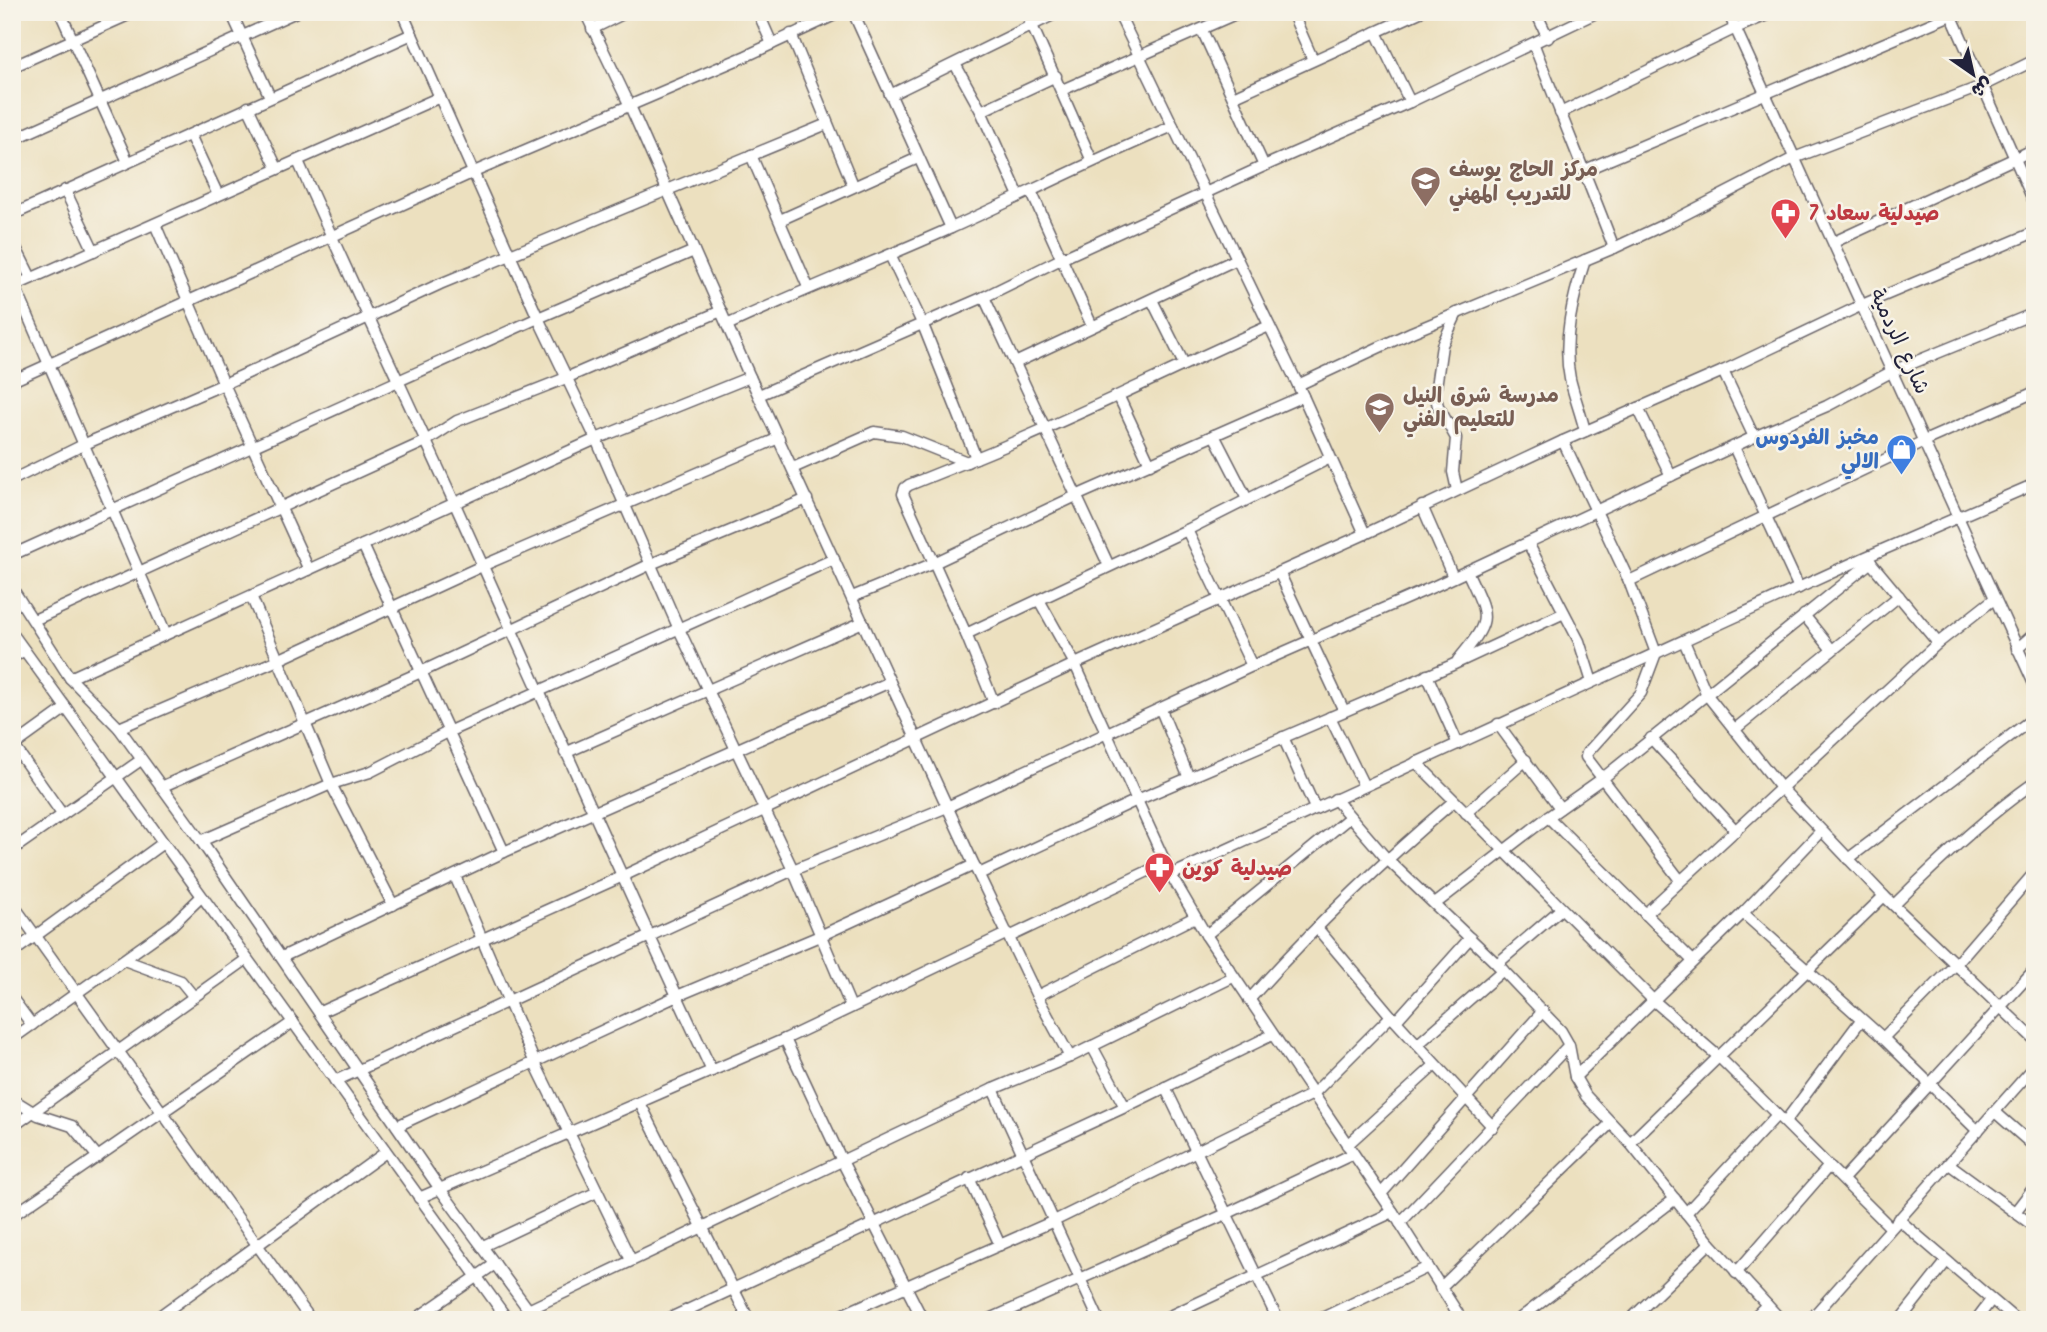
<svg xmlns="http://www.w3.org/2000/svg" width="2047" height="1332" viewBox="0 0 2047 1332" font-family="Kalam,'Playpen Sans Arabic',sans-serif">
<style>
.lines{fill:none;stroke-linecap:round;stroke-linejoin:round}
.minor-casing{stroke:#696469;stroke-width:13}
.minor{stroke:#fff;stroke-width:10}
.labels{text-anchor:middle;stroke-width:5;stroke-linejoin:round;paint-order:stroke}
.education-label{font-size:21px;font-weight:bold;fill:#785e54;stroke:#f7f3e8;text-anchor:start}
.health-label{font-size:21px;font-weight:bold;fill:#be3a42;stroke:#f7f3e8;text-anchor:start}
.street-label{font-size:21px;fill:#22223b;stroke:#f7f3e8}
.shop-label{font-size:21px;font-weight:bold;fill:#366cbe;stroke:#f7f3e8;text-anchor:end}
</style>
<rect width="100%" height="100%" fill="#f7f3e8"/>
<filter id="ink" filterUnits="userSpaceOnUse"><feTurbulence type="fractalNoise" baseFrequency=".0143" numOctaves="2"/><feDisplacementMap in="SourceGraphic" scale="14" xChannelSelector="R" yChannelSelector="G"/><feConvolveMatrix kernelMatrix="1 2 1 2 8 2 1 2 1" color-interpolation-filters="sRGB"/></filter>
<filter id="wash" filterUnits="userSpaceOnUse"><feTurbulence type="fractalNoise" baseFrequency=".00686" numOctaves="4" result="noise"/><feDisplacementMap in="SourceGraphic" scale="28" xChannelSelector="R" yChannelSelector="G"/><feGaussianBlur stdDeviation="1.57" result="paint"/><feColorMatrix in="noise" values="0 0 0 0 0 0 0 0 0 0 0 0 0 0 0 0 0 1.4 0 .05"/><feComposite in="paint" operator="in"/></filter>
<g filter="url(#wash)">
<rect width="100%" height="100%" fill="#ece0bf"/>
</g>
<g filter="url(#ink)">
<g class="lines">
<defs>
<g id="minor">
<path d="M60 12 128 162"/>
<path d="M231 12 270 97"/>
<path d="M402 12 538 318 596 439 678 627 793 870 851 1007"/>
<path d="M585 12 630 106 750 377 974 865 1037 996 1070 1057 1233 977"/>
<path d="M758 12 772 44"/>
<path d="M853 12 951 228"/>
<path d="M1026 12 1092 161"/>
<path d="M1118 12 1298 385 1365 534"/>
<path d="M1292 12 1313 60"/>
<path d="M1536 12 1548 38"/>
<path d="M1728 12 2035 686"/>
<path d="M1950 12 2035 204"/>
<path d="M592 29 627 12"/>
<path d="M1202 30 1264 166"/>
<path d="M1376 32 1410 102"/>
<path d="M791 34 853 185"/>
<path d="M1534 45C1560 113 1588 180 1614 248"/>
<path d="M955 64 981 111 1019 196"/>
<path d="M12 67 135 12"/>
<path d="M1062 90 1240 12"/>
<path d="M890 95 1059 12"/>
<path d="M1233 97 1420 12"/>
<path d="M248 107 277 168"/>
<path d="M981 111 1056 76"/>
<path d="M1560 113 1736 28 1774 12"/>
<path d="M190 135 218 195"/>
<path d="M12 140 296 12"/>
<path d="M751 155 808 287"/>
<path d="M298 161C348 275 402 388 454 502 540 692 623 882 712 1071"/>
<path d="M1585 170 1958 12"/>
<path d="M65 190 94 251"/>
<path d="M1031 191 1092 326"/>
<path d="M12 215 412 34"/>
<path d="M780 220 918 158"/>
<path d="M155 224 224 384 309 570"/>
<path d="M12 240 31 278"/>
<path d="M1834 242 2035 149"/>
<path d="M890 255 923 325 976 458 909 485 905 488 903 494 966 634 994 703"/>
<path d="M15 286 166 634"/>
<path d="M12 287 440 97"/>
<path d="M984 297 1109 566"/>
<path d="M1152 300 1184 364"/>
<path d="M1457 313 1442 345 1435 394 1438 406 1456 438 1453 472 1457 490"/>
<path d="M727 325C800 291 875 262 949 229 1024 195 1097 158 1173 126"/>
<path d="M1015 363 1237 259"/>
<path d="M1723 371 1754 437"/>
<path d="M12 381 474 172 746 56 841 12"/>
<path d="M1298 385 1412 332 1614 248 1672 221 1794 158 1982 86 2035 60"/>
<path d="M759 395 984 297 1061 259 1264 166 1410 102 1598 12"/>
<path d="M1119 397 1150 464"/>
<path d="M1638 408 1671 476"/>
<path d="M1585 431C1581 414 1574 396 1570 379 1562 340 1573 297 1585 260"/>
<path d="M1214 435 1247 499"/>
<path d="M1563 441 1629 581 1656 653 1641 693 1587 753 1586 757 1680 880"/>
<path d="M1734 447 1799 588"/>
<path d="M976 458C1076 418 1171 369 1269 326"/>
<path d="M793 468 874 432 902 436 967 462"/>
<path d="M12 480 85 444 224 384 440 284 827 124"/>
<path d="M1422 506 1453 577"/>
<path d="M1187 530 1252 666"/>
<path d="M1528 543 1579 641 1592 682"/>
<path d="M363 545 504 852"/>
<path d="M12 555 538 318 694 251"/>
<path d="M1867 558 1938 643"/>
<path d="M1279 572 1344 711"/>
<path d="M1629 581 1924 441 2035 392"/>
<path d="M12 588 70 678 119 728 201 841 440 1189 536 1320"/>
<path d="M251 596 331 784 393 905"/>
<path d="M852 597 934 563 1076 496 1303 396"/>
<path d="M1039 600 1075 664 1171 875"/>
<path d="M1804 615 1832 650"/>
<path d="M34 620 426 441 457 421 566 378 721 311"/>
<path d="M12 633 508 1320"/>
<path d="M966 634 1187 530 1330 458"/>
<path d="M1684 641 1707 695 1781 788 1884 896 2035 1040"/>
<path d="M2017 649 2035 633"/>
<path d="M12 658 24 650"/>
<path d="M1458 660C1493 618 1489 619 1467 571"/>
<path d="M1427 675 1458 744"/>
<path d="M70 678 596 439 750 377"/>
<path d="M1161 710 1189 778"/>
<path d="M1330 717 1364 786"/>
<path d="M1498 724 1560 808"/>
<path d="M119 728 278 660 482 566 779 438"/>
<path d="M1734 730 1899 596"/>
<path d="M1283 737 1315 808"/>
<path d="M1651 738 1736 831"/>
<path d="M14 746 62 814"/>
<path d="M12 747 66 708"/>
<path d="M565 753 863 622"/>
<path d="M1416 762 1653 1000 1719 1057 1890 1227"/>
<path d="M161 787 421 672 651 564 807 499"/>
<path d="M1335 799 1386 858 1497 964 1561 1031 1569 1045 1575 1077 1586 1096 1630 1143 1710 1243 1781 1320"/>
<path d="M1466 813 1526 760"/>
<path d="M1548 817 1693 961"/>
<path d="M201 841 331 784 370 772 450 731 834 559"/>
<path d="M12 850 141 760"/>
<path d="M1848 859 2035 717"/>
<path d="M979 874 1137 800 1450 666 1564 613"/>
<path d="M455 876 535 1063 631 1260"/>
<path d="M12 903 311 1320"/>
<path d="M1435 904 1548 817 1603 778 1871 562"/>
<path d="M1894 905C1938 861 1984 818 2035 782"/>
<path d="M1743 913 1883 1038 1978 1131"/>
<path d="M1645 914 1938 643 1994 599"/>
<path d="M1317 928 1391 1016 1493 1127"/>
<path d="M1206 935 1350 817"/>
<path d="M1009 937 1165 863"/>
<path d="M12 953 163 843"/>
<path d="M282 957 504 852 890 682"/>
<path d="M124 960 181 981 194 997"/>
<path d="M1497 964 1561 909"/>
<path d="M1037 996 1195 917"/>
<path d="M12 998 32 1025"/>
<path d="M1249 1000C1312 929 1381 863 1454 801"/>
<path d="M320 1012 623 876 1075 664 1365 534 1563 441 1723 371 1862 305 2035 232"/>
<path d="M1396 1021 1470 938"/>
<path d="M1883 1038 1955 965 2035 872"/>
<path d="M12 1039 171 926 201 897"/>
<path d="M785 1039 842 1161 923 1320"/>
<path d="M1417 1045 1503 970"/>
<path d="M1092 1046 1125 1107"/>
<path d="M1575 1077 1743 913 1821 831"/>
<path d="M335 1081 793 870 947 807 1252 666 1435 586 1754 437 1827 406 1893 371 2035 313"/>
<path d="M1165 1087 1278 1320"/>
<path d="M993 1089 1099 1320"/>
<path d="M12 1099 38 1115 72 1126 98 1157"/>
<path d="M640 1103 749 1320"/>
<path d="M1995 1112 2035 1147"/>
<path d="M1785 1122 1861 1020"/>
<path d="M397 1126 677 996 822 935 974 865"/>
<path d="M12 1127 247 959"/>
<path d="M1630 1143 1884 896"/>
<path d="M1347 1145 1435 1065"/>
<path d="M1949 1164 2035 1227"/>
<path d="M969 1178 1000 1245"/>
<path d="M1843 1179 2035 969"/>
<path d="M1381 1194 1543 1011"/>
<path d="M419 1198 785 1039 1008 933"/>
<path d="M2015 1212 2035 1186"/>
<path d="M1686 1213 1777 1115"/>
<path d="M12 1216 293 1022"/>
<path d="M1898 1219 2016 1320"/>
<path d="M1400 1223 1569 1045"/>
<path d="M483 1246 597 1192"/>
<path d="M1736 1273 1829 1166"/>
<path d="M1440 1288 1611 1123"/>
<path d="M528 1310 993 1089 1070 1057"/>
<path d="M154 1320 386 1152"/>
<path d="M414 1320 495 1264"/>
<path d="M666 1320 1125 1107 1272 1035"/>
<path d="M830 1320 1054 1221 1313 1094 1391 1016"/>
<path d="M988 1320 1226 1214 1353 1154"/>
<path d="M1161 1320 1393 1212"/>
<path d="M1318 1320 1428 1267"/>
<path d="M1462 1320 1393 1212 1206 935 1171 875 1866 557 2035 484"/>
<path d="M1518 1320 1675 1199"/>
<path d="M1630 1320 1710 1243"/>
<path d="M1751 1320 1767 1305"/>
<path d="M1810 1320 2035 1066"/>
<path d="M1900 1320 1946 1262"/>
<path d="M1976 1320 1991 1300"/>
</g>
</defs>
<use href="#minor" class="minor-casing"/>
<use href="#minor" class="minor"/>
</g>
</g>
<defs>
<symbol id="school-pin" viewBox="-11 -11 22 30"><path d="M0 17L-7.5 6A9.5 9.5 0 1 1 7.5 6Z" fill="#8d6e63" stroke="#f7f3e8"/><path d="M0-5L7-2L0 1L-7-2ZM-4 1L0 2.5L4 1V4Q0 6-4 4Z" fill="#fff"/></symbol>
<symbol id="pharmacy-pin" viewBox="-11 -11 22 30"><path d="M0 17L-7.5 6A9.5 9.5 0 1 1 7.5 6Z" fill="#e0444e" stroke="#f7f3e8"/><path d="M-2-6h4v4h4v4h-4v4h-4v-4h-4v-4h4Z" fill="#fff"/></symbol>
<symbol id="shop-pin" viewBox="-11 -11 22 30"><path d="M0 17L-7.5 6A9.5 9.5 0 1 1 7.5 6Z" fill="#3f7fe0" stroke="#f7f3e8"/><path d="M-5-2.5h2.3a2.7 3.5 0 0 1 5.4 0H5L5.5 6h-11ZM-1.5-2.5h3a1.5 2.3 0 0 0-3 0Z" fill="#fff"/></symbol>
</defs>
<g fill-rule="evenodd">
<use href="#school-pin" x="1408" y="164" width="35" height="47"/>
<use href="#pharmacy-pin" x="1768" y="196" width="35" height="47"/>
<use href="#school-pin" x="1362" y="390" width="35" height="47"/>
<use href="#shop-pin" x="1884" y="432" width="35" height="47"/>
<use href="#pharmacy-pin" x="1142" y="850" width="35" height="47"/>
</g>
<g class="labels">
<g class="education-label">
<text x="1449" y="176">مركز الحاج يوسف<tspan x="1449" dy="24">للتدريب المهني</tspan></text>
<text x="1403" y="402">مدرسة شرق النيل<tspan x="1403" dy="24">للتعليم الفني</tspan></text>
</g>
<g class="health-label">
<text x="1808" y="220">صيدلية سعاد 7</text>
<text x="1182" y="875">صيدلية كوين</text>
</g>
<g class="street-label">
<text transform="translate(1900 341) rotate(65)" y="7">شارع الردمية</text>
</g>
<g class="shop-label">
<text x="1879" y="444">مخبز الفردوس<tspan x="1879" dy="24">الالي</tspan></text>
</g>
</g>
<rect width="2047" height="1332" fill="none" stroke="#f7f3e8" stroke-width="42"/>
<g transform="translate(1973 74) rotate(146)" stroke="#f7f3e8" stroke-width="5" paint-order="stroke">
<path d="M0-5L12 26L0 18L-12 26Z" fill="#22223b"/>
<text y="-10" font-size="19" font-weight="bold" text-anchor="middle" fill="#22223b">ش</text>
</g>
</svg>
